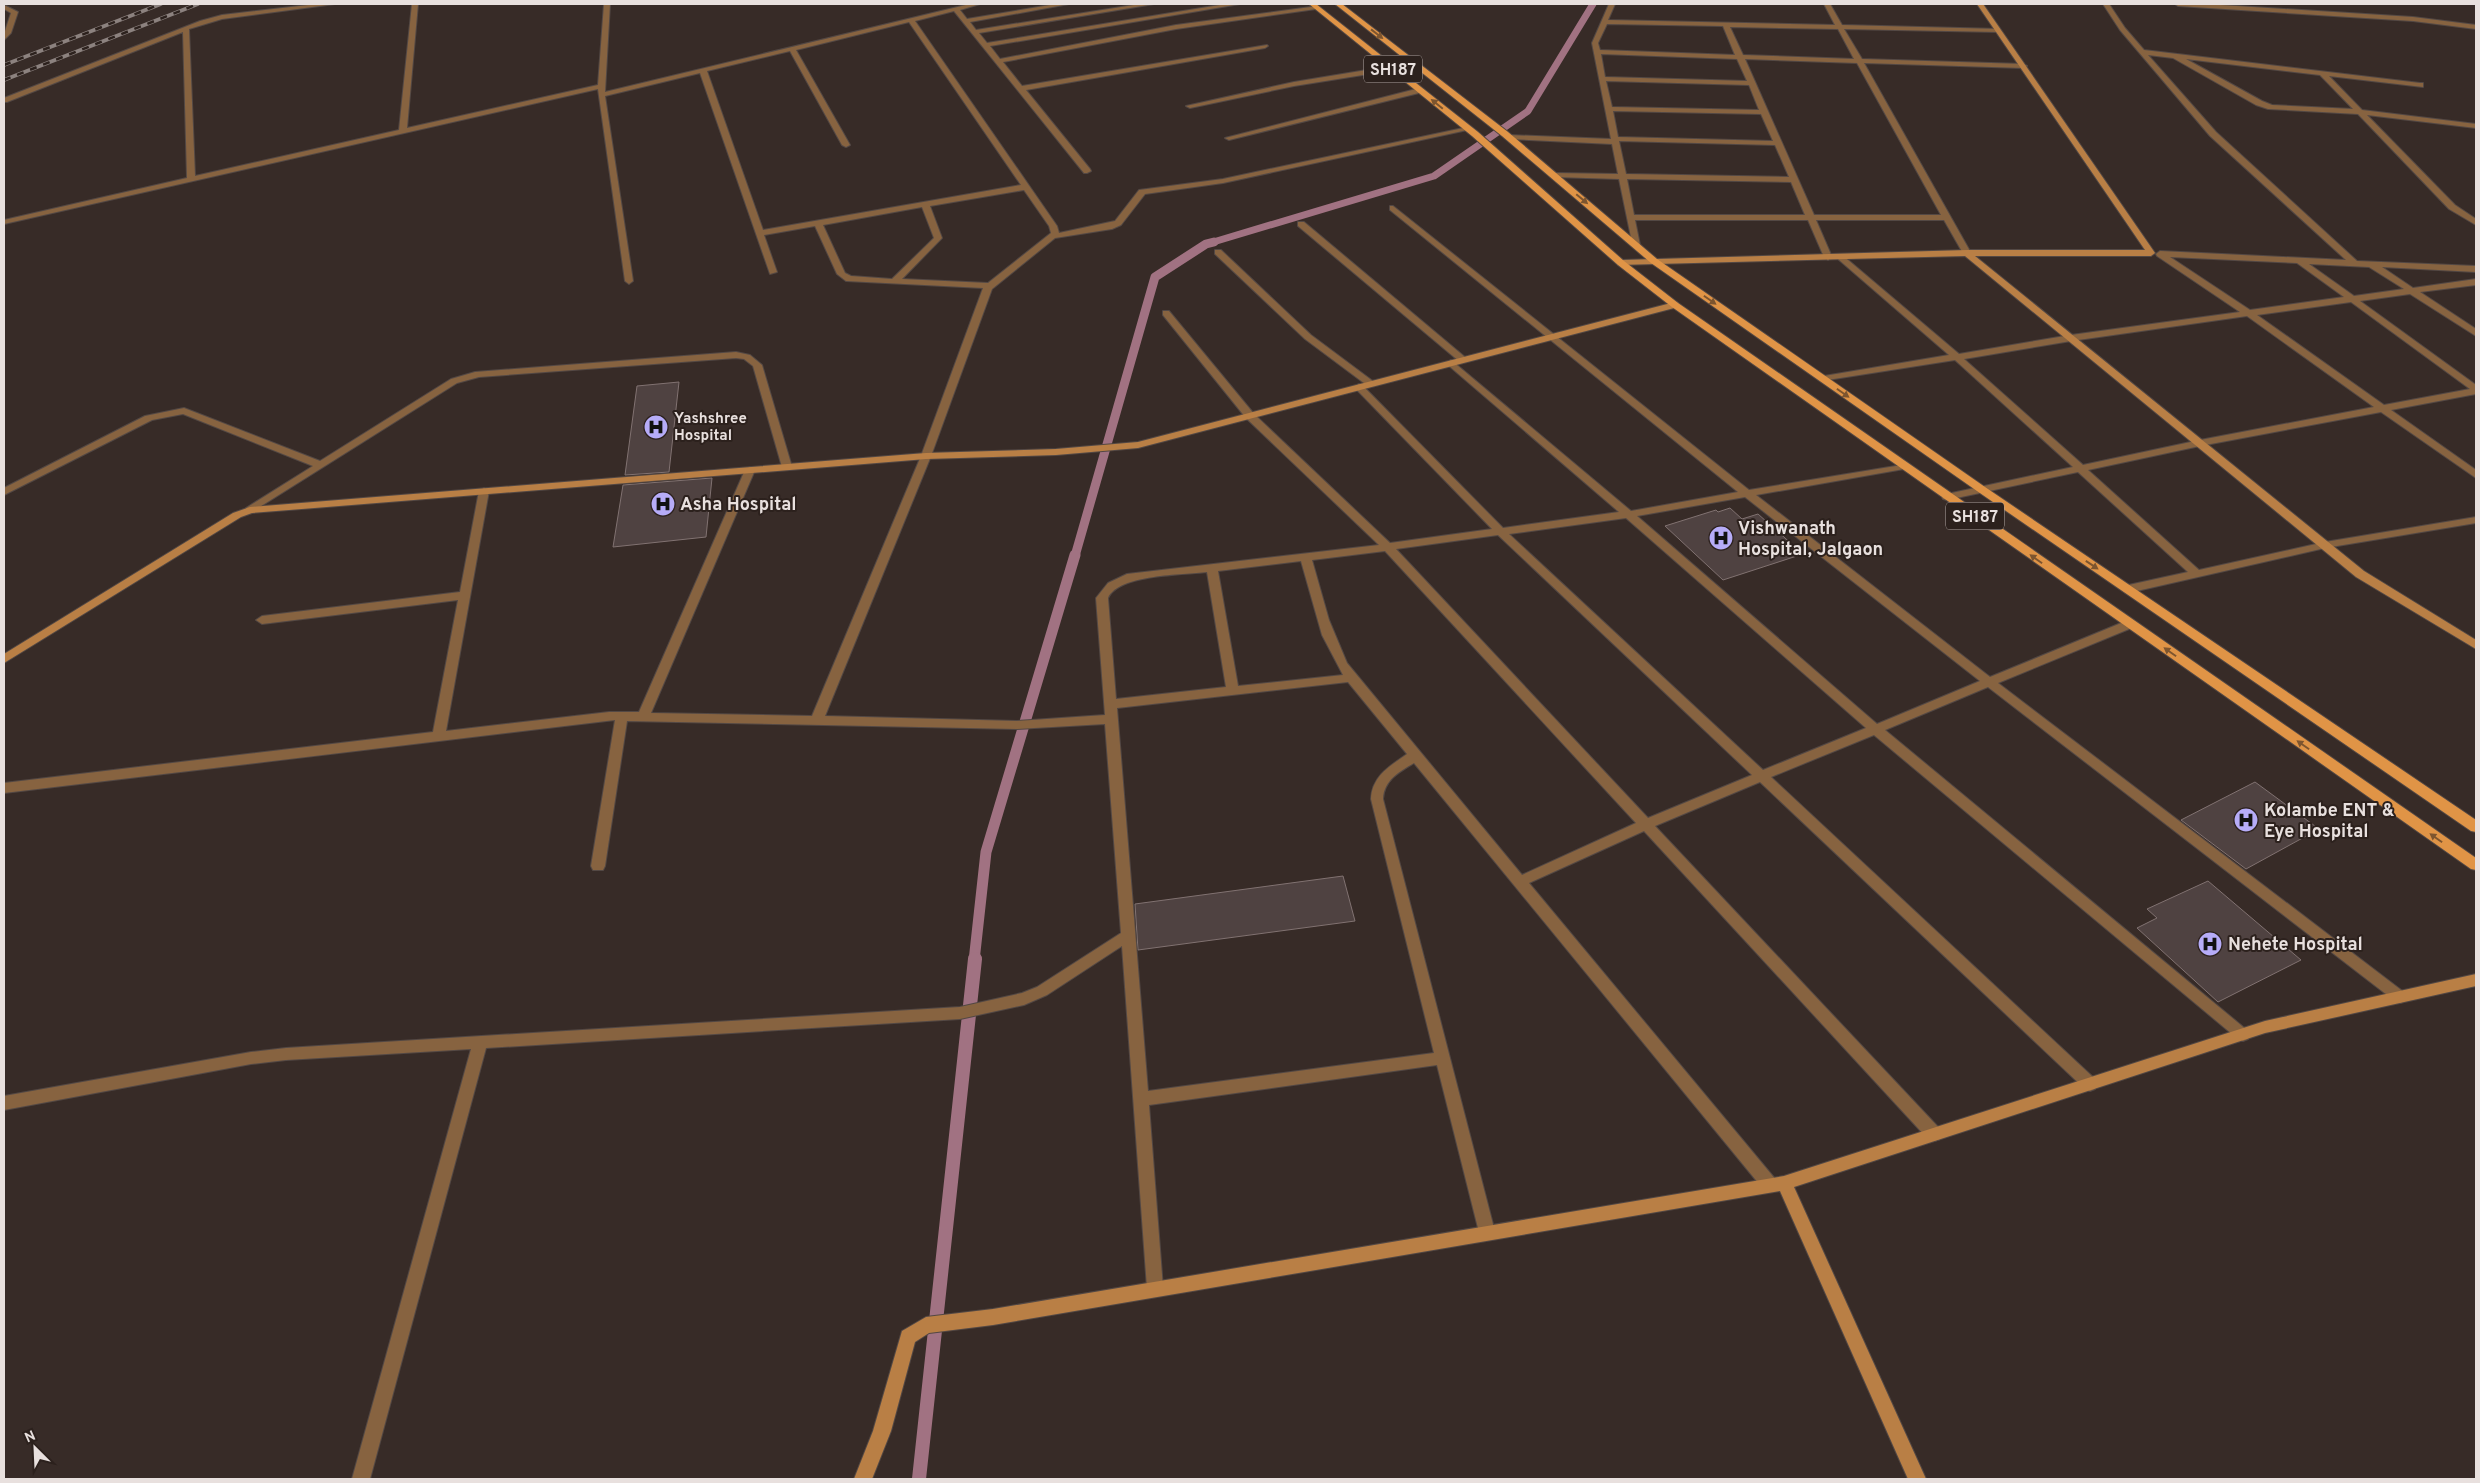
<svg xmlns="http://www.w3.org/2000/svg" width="2480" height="1483" viewBox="0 0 2480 1483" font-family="Overpass,sans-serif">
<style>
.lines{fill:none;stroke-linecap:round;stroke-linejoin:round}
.stream-far3{stroke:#a17282;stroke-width:7}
.stream-far2{stroke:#a17282;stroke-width:9}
.stream-far1{stroke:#a17282;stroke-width:11}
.stream{stroke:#a17282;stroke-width:14}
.building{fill:#4f4241;stroke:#817271}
.street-casing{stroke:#534844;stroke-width:2}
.secondary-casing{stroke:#534844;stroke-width:2}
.primary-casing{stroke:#534844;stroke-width:2}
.street{fill:#876340;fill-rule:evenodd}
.secondary{fill:#b97f45;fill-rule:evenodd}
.primary{fill:#e09446;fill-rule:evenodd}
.rail-casing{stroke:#8c827f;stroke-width:4}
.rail{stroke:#2c211d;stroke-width:2.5;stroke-dasharray:7;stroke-linecap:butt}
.oneway{fill:#7d552f}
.labels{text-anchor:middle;stroke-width:4;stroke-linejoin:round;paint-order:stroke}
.far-poi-label{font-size:15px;font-weight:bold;fill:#e8e0de;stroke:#2c211d;text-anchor:start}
.shield{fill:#2c211d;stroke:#b0a7a4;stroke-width:1}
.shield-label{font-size:16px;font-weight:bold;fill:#e8e0de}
.poi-label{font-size:18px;font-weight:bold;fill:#e8e0de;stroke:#2c211d;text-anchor:start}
</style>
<rect width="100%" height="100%" fill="#372b27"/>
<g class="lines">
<path class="stream-far3" d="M1210 243 1434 176 1528 111 1593 4"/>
<path class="stream-far2" d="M1075 556 1155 277 1206 244 1214 242"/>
<path class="stream-far1" d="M974 961 986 852 1075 555"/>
<path class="stream" d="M919 1479 975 959"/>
</g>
<g class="building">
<path d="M679 382 669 472 625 475 637 386Z"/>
<path d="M712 478 706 537 613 547 623 485Z"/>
<path d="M1730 508 1742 519 1758 514 1803 554 1723 580 1665 526 1716 510 1718 512Z"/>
<path d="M2255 782 2319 829 2246 869 2181 820Z"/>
<path d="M1343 876 1355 921 1138 950 1135 904Z"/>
<path d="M2208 881 2301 960 2218 1002 2137 928 2157 918 2147 909Z"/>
</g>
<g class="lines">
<defs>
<g id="street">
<path d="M317 4H335L222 19 189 29 195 176 399 130 412 4H418L407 128 598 85 604 4H610L605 92 970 4H980L960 10 967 19 1056 4H1069L970 22 976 30 1140 4H1154L979 33 987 43 1226 4H1240L990 46 1000 59 1176 25 1318 6V8L1316 9 1176 29 1003 62 1022 86 1267 45 1268 46 1265 48 1026 90 1090 169 1091 171 1087 173H1084L954 11 915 21 1057 226 1059 233 1115 221 1139 190 1223 179 1468 127 1472 129 1223 183 1145 194 1121 225 1112 229 1055 238 992 289 931 456 825 716 1017 721 1105 715 1096 598 1108 583 1127 574 1379 545 1246 418 1163 315V311H1169L1254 414 1390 543 1492 529 1356 389 1354 387 1359 384 1362 385 1503 528 1619 512 1448 365 1446 363 1451 360 1631 511 1738 492 1390 210V206H1393L1749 490 1908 464V468L1904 469 1756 495 1990 677 2126 621H2134L2136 624 2134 627 1998 683 2405 993 2407 997 2405 1001 2400 1003 2395 1001 1988 687 1885 730 2248 1031 2250 1035 2248 1039 2243 1041 2238 1039 1874 735 1771 777 2095 1079 2098 1084 2095 1089 2090 1091 2085 1089 1760 782 1655 826 1940 1129 1942 1134 1940 1139 1934 1141 1928 1139 1644 831 1529 883 1776 1180 1778 1185 1776 1190 1770 1192 1764 1190 1414 763C1399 772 1384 780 1383 799L1495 1232 1493 1237 1487 1240 1481 1237 1479 1232 1437 1065 1149 1105 1163 1288 1161 1294 1155 1296 1149 1294 1147 1288 1122 946 1047 995 1024 1005 960 1019 486 1048 370 1479H352L471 1049 286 1060 251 1064 4 1110V1096L251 1052 286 1048 960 1007 1022 993 1037 987 1121 933 1105 724 1017 729 627 721 605 866 603 870H593L591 866 615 720 4 793V783L433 732 458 600 262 624 256 620 262 616 460 592 479 491 484 488 489 491 446 731 609 712H639L745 470 750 467 755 470 651 713 812 716 921 456 983 288 846 281 837 274 815 226 764 235 777 272 770 274 700 73 605 96 633 281 629 284 625 281 598 89 4 224V220L187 178 183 32 7 102H4V98L200 21 222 15ZM909 22 1021 185 763 230 707 71 790 51 842 145 846 147 850 145 796 50ZM1024 190 1049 226 1051 233 988 283 902 279 942 238 930 206ZM922 207 934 238 892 279 851 276 845 273 823 225ZM1745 497 1980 681 1877 724 1637 516ZM1626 518 1866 728 1763 770 1509 534ZM1498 535 1752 775 1648 818 1396 549ZM1385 551 1636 823 1522 875 1347 663 1329 620 1312 560ZM1301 561 1322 635 1343 675 1238 686 1218 571ZM1207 572 1226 687 1116 699 1108 598C1119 574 1183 575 1207 572ZM1348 682 1407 754C1390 766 1372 776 1371 799L1434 1053 1148 1091 1117 708Z"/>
<path d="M1609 4H1615L1608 20 1835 25 1824 4H1830L1842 25 2000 29V31L1998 32 1844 29 1862 59 2023 64 2027 66 2023 68 1864 63 1971 253 1970 255H1964L1944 220H1816L1832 257 1828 260 1824 257 1808 220H1635L1640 245 1633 247 1619 179 1554 177 1550 175 1554 173 1618 174 1612 144 1509 139 1505 137 1509 135 1611 139 1592 43ZM1607 24 1723 26 1735 55 1600 50 1598 43ZM1730 27 1838 29 1854 59 1743 55ZM1601 54 1737 59 1747 81 1605 77ZM1745 59 1857 63 1941 215H1814ZM1606 81 1749 85 1759 110 1612 107ZM1613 111 1761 114 1773 141 1618 137ZM1619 141 1775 145 1789 177 1626 174ZM1627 179 1791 182 1805 215H1634Z"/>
<path d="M2103 4H2109L2125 28 2144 50 2420 83H2423V87L2329 76 2362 110 2476 124V128L2367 115 2455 205 2476 219V225L2449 209 2358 114 2268 109 2256 105 2173 58 2148 55 2216 132 2357 261 2476 266V272L2382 267 2413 288 2476 279V285L2420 292 2476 329V336L2410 294 2360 301 2476 385V394L2391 410 2476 470V478L2381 412 2200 446 2088 470 2199 570 2325 542 2476 517V523L2325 548 2128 593 2124 592 2122 589 2124 586 2188 572 2078 472 1947 500 1943 499 1942 497 1947 494 2073 467 1955 360 1821 381V377L1824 376 1949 355 1838 259V255L1841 254 1959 354 2071 335 2240 312 2157 256 2156 254 2160 251 2346 260 2210 136 2120 30ZM2186 59 2320 75 2353 109 2272 105 2262 101ZM2170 257 2297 263 2344 297 2250 310ZM2309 264 2369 267 2404 289 2354 296ZM2351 302 2470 389 2384 405 2257 315ZM2247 316 2374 407 2200 440 2083 465 1964 359 2071 341Z"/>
<path d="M2175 4H2205L2413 17 2476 25V29L2413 21 2178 6Z"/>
<path d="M4 5 18 12 11 33 4 40V34L11 13 4 9Z"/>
<path d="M1391 66H1394V70L1294 86 1190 108 1186 106 1294 82Z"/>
<path d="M1420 88 1424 90 1423 92 1229 140 1225 138Z"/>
<path d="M1298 222H1304L1466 358V362H1460L1298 226Z"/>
<path d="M1215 250H1221L1311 335 1374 382V386H1368L1305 339 1215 254Z"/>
<path d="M736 352 750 355 762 365 792 467 791 469 787 470 782 467 753 366 744 359 736 358 479 377 457 383 250 513 246 512V508L313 466 183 414 152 420 4 495V488L145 416 184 408 320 461 451 379 475 372Z"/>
</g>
<g id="secondary">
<path d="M1977 4H1983L2155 253 2151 256H1975L2364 571 2476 640V649L2356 577 1965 256 1618 265V261L1621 260 1967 250H2145Z"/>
<path d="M1675 302 1678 303V307L1138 448 1056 455 926 459 252 513 241 517 4 663V654L233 513 250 507 926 453 1056 449 1138 442Z"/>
<path d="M2476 974V986L2265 1033 1794 1187 1926 1479H1908L1780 1191 993 1325 929 1333 915 1342 891 1431 872 1479H854L873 1431 902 1331 926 1317 993 1309 1784 1176 2265 1021Z"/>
</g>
<g id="primary">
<path d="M1309 4H1316L1478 132 1624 261 1678 303 2476 858V870L2471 869 1672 307 1618 265 1472 136Z"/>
<path d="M1335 4H1342L1508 132 1657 259 1985 487 2476 820V832L2471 831 1977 491 1651 263 1502 136Z"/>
</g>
</defs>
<use href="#street" class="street-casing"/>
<use href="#secondary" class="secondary-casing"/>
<use href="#primary" class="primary-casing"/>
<use href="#street" class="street"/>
<use href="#secondary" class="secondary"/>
<use href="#primary" class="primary"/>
<defs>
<g id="rail">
<path d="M4 65 161 4"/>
<path d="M4 80 198 4"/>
</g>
</defs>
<use href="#rail" class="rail-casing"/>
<use href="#rail" class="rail"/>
</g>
<defs><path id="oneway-solid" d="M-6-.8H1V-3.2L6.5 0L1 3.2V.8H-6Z" transform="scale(1.25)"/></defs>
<g class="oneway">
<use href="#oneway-solid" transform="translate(1377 34) rotate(38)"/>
<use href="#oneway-solid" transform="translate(1437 104) rotate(-141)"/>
<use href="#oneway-solid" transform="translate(1582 199) rotate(40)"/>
<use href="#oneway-solid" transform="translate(1710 300) rotate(35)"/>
<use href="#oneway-solid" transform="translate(1843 393) rotate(35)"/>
<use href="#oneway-solid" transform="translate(2036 559) rotate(-145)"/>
<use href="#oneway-solid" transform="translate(2092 565) rotate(34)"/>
<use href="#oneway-solid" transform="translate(2170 652) rotate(-145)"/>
<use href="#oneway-solid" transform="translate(2303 745) rotate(-145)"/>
<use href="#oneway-solid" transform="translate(2436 838) rotate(-145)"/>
</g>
<defs>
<symbol id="hospital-disc" viewBox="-11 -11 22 22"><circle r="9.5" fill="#b6acf8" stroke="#2c211d"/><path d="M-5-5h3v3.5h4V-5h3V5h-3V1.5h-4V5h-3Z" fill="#111"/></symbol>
</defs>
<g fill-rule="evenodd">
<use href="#hospital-disc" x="642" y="413" width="28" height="28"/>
<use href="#hospital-disc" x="649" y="490" width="28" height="28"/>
<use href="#hospital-disc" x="1707" y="524" width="28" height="28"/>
<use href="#hospital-disc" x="2232" y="806" width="28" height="28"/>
<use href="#hospital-disc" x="2196" y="930" width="28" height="28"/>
</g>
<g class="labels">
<g class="far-poi-label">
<text x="674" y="423">Yashshree<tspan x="674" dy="17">Hospital</tspan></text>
</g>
<g class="shield">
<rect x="1364" y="55.5" width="58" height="27" rx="4"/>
<rect x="1946" y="502.5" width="58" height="27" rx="4"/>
</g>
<g class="shield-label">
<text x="1393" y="75">SH187</text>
<text x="1975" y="522">SH187</text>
</g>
<g class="poi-label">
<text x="680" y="510">Asha Hospital</text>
<text x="1738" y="534">Vishwanath<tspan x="1738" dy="21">Hospital, Jalgaon</tspan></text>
<text x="2264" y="816">Kolambe ENT &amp;<tspan x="2264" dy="21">Eye Hospital</tspan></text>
<text x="2228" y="950">Nehete Hospital</text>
</g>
</g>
<rect width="2480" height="1483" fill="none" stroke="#e8e0de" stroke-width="10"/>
<g transform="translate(35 1448) rotate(336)" stroke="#2c211d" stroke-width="4" paint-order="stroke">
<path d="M0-4L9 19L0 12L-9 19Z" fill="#e8e0de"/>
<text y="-8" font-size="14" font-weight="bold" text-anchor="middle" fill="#e8e0de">N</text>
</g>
</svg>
